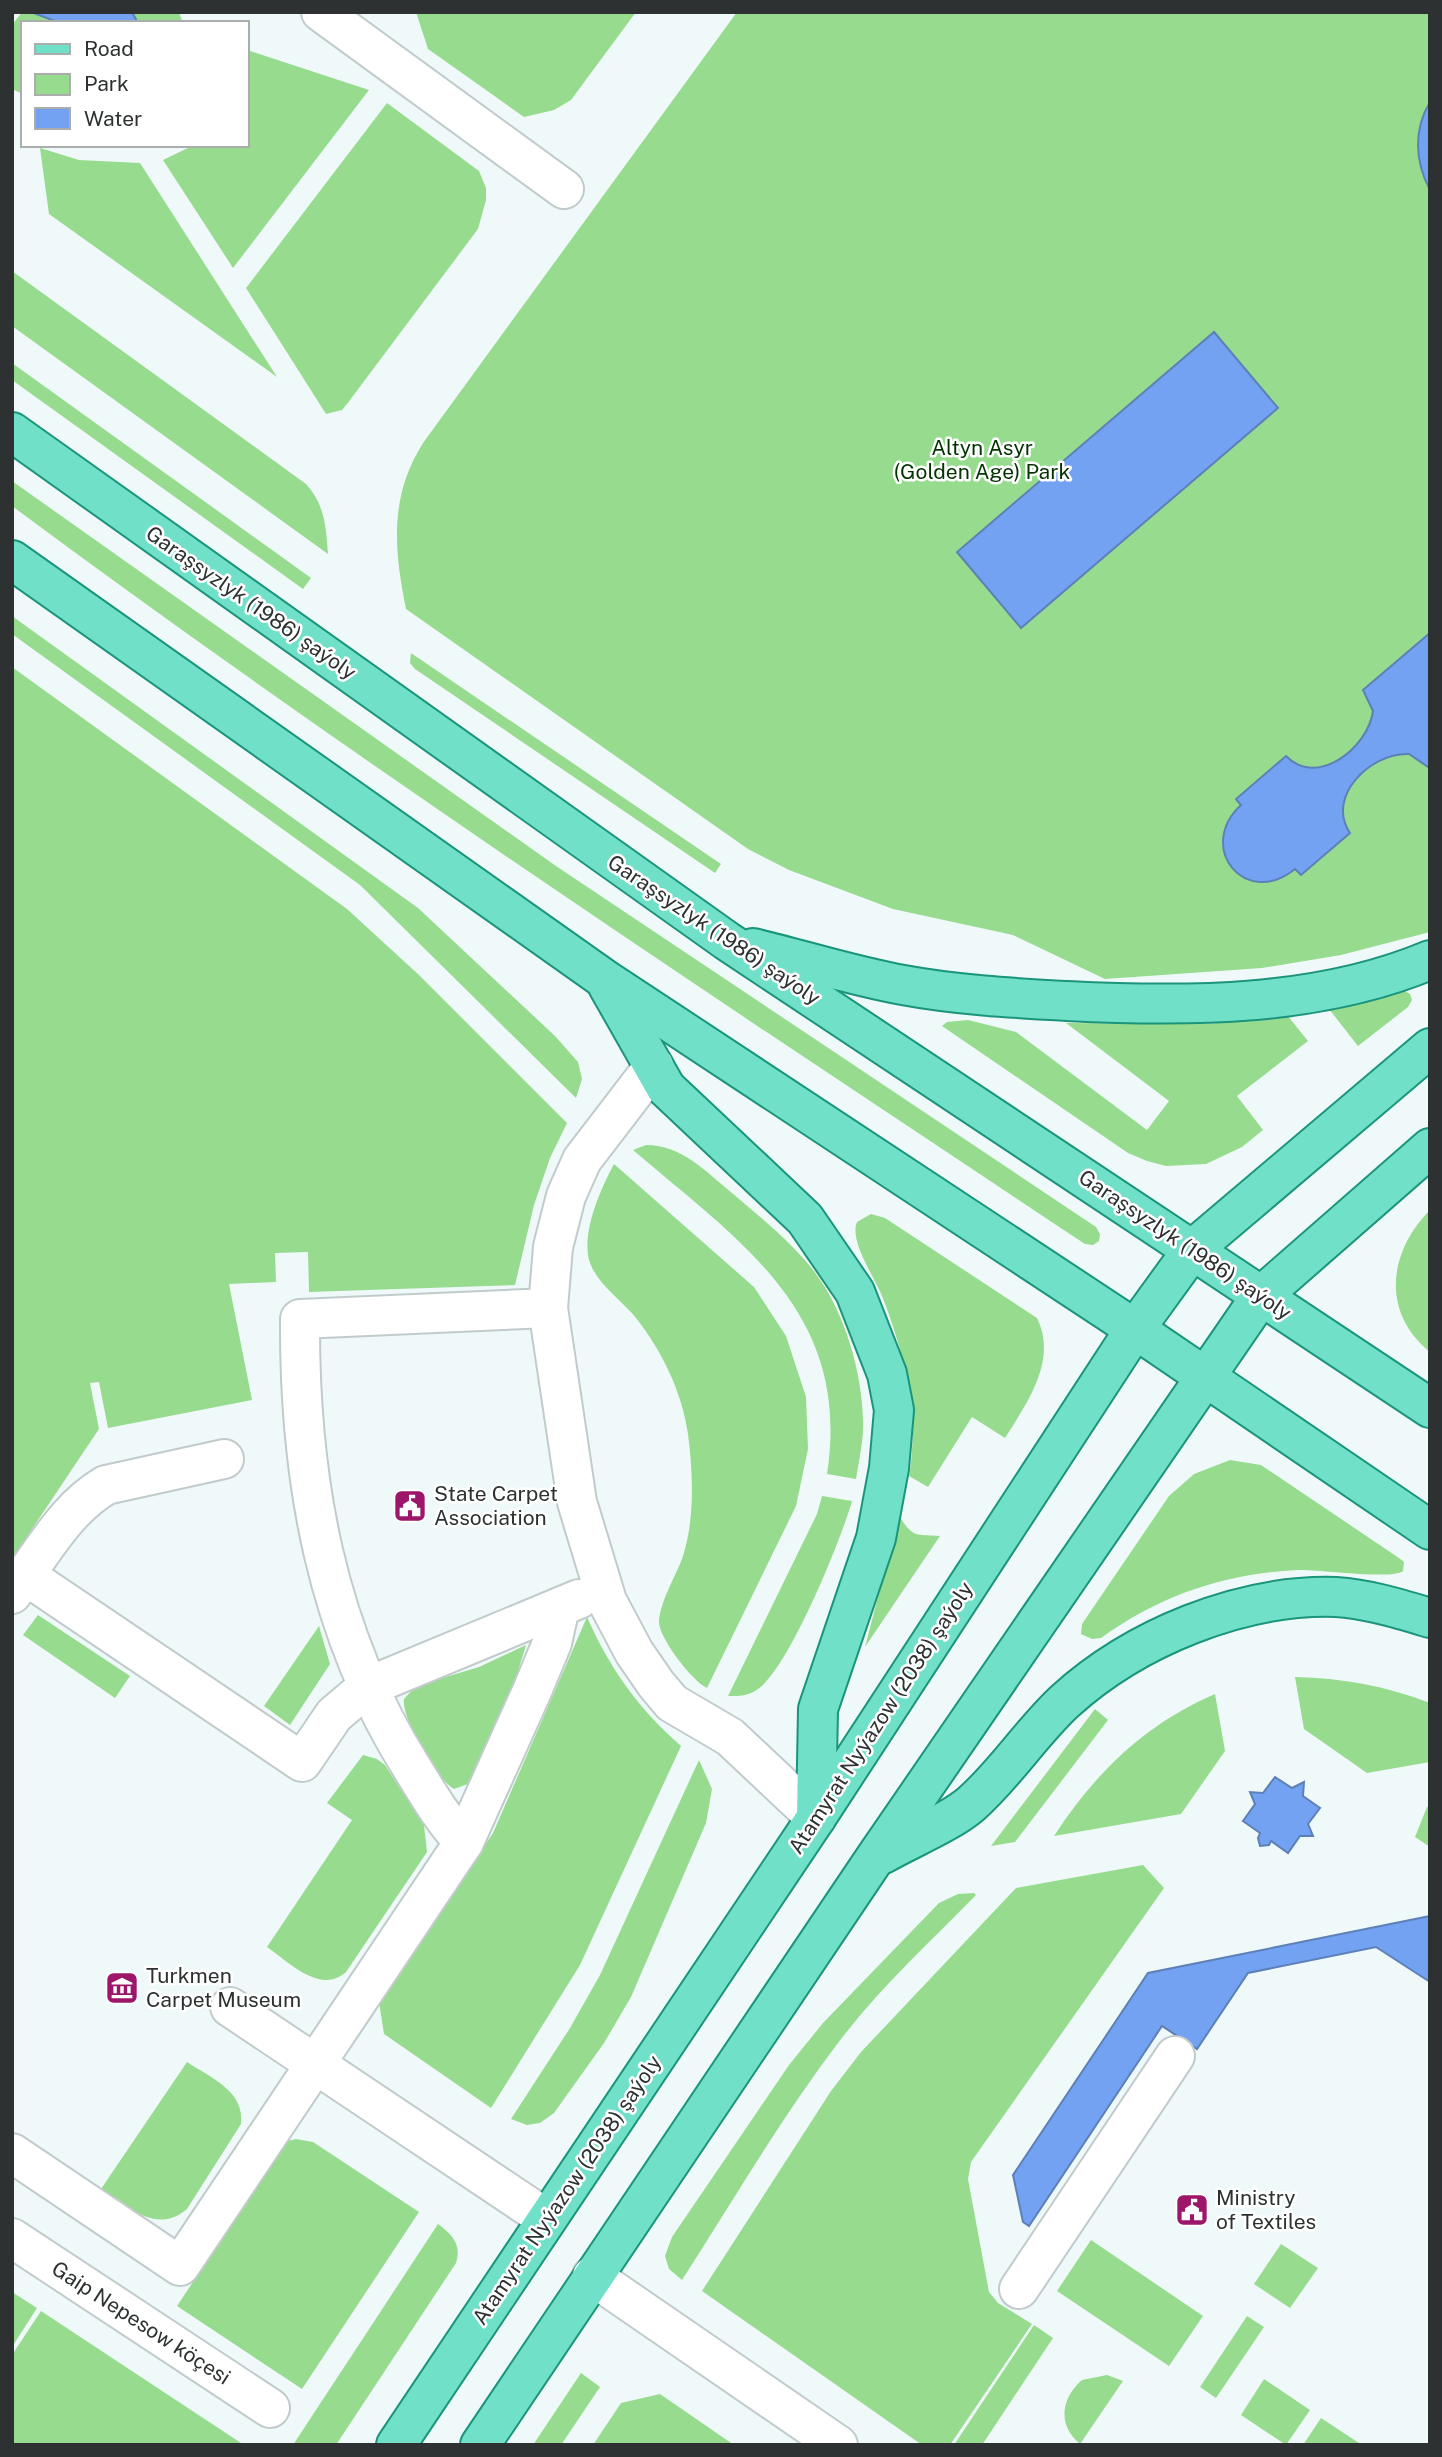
<svg xmlns="http://www.w3.org/2000/svg" width="1442" height="2457" viewBox="0 0 1442 2457" font-family="'Public Sans',sans-serif">
<style>
.green{fill:#97db8f}
.water{fill:#72a2f1;stroke:#5d80b7;stroke-width:2}
.lines{fill:none;stroke-linecap:round;stroke-linejoin:round}
.minor-casing{stroke:#c2cbcb;stroke-width:42}
.major-casing{stroke:#1a957b;stroke-width:42}
.minor{stroke:#fff;stroke-width:38}
.major{stroke:#70e0c8;stroke-width:38}
.labels{text-anchor:middle;stroke-width:5;stroke-linejoin:round;paint-order:stroke}
.park-label{font-size:21px;fill:#023400;stroke:#fff}
.street-label{font-size:21px;fill:#2d3131;stroke:#fff}
.poi-label{font-size:21px;fill:#2d3131;stroke:#fff;text-anchor:start}
</style>
<rect width="100%" height="100%" fill="#f0f9f9"/>
<g class="green">
<path d="M22 12H179L183 23H23V94L12 89V25Z"/>
<path d="M416 12H636L571 100 554 110 524 117 428 49Z"/>
<path d="M737 12H1430V932L1341 955 1262 968 1105 979 1013 935 893 909 789 870 748 849 406 609C394 549 389 497 423 443Z"/>
<path d="M247 50 369 90 233 268 163 160 194 145H247Z"/>
<path d="M387 103 479 171 486 188V200L478 229 347 404 342 410 326 414 246 288Z"/>
<path d="M40 148 79 160 140 163 277 377 49 214Z"/>
<path d="M12 271 306 484C325 505 326 527 328 554L12 326Z"/>
<path d="M12 363 311 578 303 589 12 380Z"/>
<path d="M12 481 556 866 1096 1227 1100 1234 1099 1241 1093 1245 1085 1244C724 1004 361 765 12 506Z"/>
<path d="M12 616 418 908 555 1036 578 1062 582 1079 576 1098 360 885 12 634Z"/>
<path d="M411 653 721 864 715 873 415 669 410 663Z"/>
<path d="M12 667 347 909 419 975 567 1123 550 1158 534 1205 515 1285 309 1292 308 1252 275 1253 276 1282 229 1284 252 1400 108 1428 99 1382 90 1383 99 1429 12 1559Z"/>
<path d="M1403 990 1410 994 1412 1000 1408 1007 1358 1046 1329 1009Z"/>
<path d="M1287 1015 1308 1041 1237 1096 1263 1130 1242 1147 1206 1164 1166 1166 1147 1161 1128 1153 942 1026 947 1022 968 1020 1016 1032 1147 1130 1169 1101 1066 1023 1209 1024Z"/>
<path d="M646 1145C682 1145 705 1171 732 1193 761 1218 793 1243 816 1274 845 1313 862 1372 863 1420 864 1439 859 1460 856 1479L827 1474C852 1312 740 1242 633 1150Z"/>
<path d="M614 1164 754 1287 786 1336 806 1397 808 1449 796 1506 707 1688C692 1681 658 1637 659 1621 661 1599 676 1576 683 1556 695 1518 693 1473 688 1434 682 1392 662 1351 636 1318 621 1299 592 1281 588 1255 584 1227 601 1188 614 1164Z"/>
<path d="M1430 1210V1352C1381 1313 1388 1252 1430 1210Z"/>
<path d="M871 1214 885 1218 1037 1318C1058 1360 1027 1403 1005 1438L972 1417 928 1487 909 1476C920 1415 904 1352 882 1296 874 1276 849 1241 857 1222Z"/>
<path d="M1230 1460 1261 1465 1399 1558 1404 1562 1403 1571C1392 1580 1318 1569 1297 1570 1224 1574 1161 1595 1101 1638L1092 1639 1081 1634 1082 1624 1169 1496 1194 1474Z"/>
<path d="M822 1496 852 1501C841 1540 789 1668 758 1689 749 1696 739 1696 728 1696L817 1514Z"/>
<path d="M899 1516C914 1539 916 1534 940 1536L865 1647Z"/>
<path d="M38 1615 130 1676 115 1698 23 1635Z"/>
<path d="M587 1617C610 1669 638 1708 681 1746L580 1965 491 2108 384 2034 379 2002 493 1833Z"/>
<path d="M319 1626 330 1664 290 1725 264 1706Z"/>
<path d="M526 1645 513 1688 474 1776 468 1784 454 1789C437 1780 401 1718 404 1699L416 1686 479 1667Z"/>
<path d="M1295 1677C1342 1678 1386 1686 1430 1703V1762L1367 1773 1304 1729Z"/>
<path d="M1215 1694 1225 1751 1181 1814 1054 1836C1095 1773 1145 1724 1215 1694Z"/>
<path d="M1095 1709 1108 1720 1015 1842 991 1846Z"/>
<path d="M363 1755 377 1759 385 1765 424 1825 427 1852 346 1972C320 1995 289 1962 267 1947L352 1820 327 1803Z"/>
<path d="M699 1760 712 1789 706 1823 631 1997 604 2043 554 2113 540 2123 527 2125 511 2119 570 2028 600 1975Z"/>
<path d="M1430 1806V1847L1415 1837 1427 1807Z"/>
<path d="M1143 1865 1164 1888 971 2162 968 2179 989 2292 998 2303 1032 2324 950 2445H922L702 2291 831 2091 861 2052 1016 1888Z"/>
<path d="M974 1893 976 1895C930 1942 881 1987 841 2039 783 2115 734 2199 682 2280L669 2269 665 2256 672 2237 789 2065 823 2023 939 1903 958 1894Z"/>
<path d="M187 2062C211 2078 245 2091 241 2124L187 2209C157 2235 128 2207 101 2189Z"/>
<path d="M296 2139 313 2142 419 2212 302 2389 177 2306 282 2148 287 2141Z"/>
<path d="M438 2224C452 2234 462 2245 456 2263L336 2445H293Z"/>
<path d="M1091 2240 1203 2316 1169 2366 1057 2291Z"/>
<path d="M1281 2244 1318 2268 1290 2308 1254 2284Z"/>
<path d="M12 2292 37 2308 12 2347Z"/>
<path d="M41 2311 244 2445H12V2355Z"/>
<path d="M1247 2316 1264 2327 1216 2398 1200 2387Z"/>
<path d="M1034 2325 1053 2338 982 2445H954Z"/>
<path d="M581 2373 600 2387 561 2445H533Z"/>
<path d="M1107 2375 1123 2381 1080 2444C1057 2425 1061 2398 1082 2380Z"/>
<path d="M1264 2379 1310 2410 1286 2445 1241 2415Z"/>
<path d="M660 2394 734 2445H593L621 2403Z"/>
<path d="M1321 2418 1362 2445H1303Z"/>
</g>
<g class="water">
<path d="M31 12H132L138 23H60Z"/>
<path d="M1430 102V190C1415 162 1413 130 1430 102Z"/>
<path d="M1214 332 1278 408 1021 628 957 552Z"/>
<path d="M1430 633V765L1428 767 1409 754C1372 752 1325 796 1350 833L1301 875 1295 869C1246 909 1195 848 1241 805L1236 799 1286 756C1317 788 1368 748 1373 711L1363 690Z"/>
<path d="M1275 1777 1292 1788 1304 1782 1303 1796 1320 1808 1308 1824 1313 1836H1300L1288 1853 1271 1841 1269 1845 1260 1846 1258 1838 1260 1833 1243 1821 1255 1804 1250 1792 1263 1793Z"/>
<path d="M1430 1916V1982L1376 1947 1248 1973 1197 2049 1162 2026 1029 2226 1023 2222 1013 2175 1148 1973Z"/>
</g>
<g class="lines">
<defs>
<g id="minor">
<path d="M321 12 564 189"/>
<path d="M654 1066 582 1160 566 1196 553 1247 548 1308 577 1502 607 1601 634 1652 656 1684 672 1703 730 1737 816 1818"/>
<path d="M25 1575C49 1542 70 1506 106 1485L224 1459"/>
<path d="M12 1594 25 1575 302 1762 334 1715 367 1687 579 1599"/>
<path d="M464 1842C443 1820 428 1794 412 1768 326 1632 299 1478 300 1319L548 1308"/>
<path d="M230 2007 547 2219"/>
<path d="M12 2153 180 2266 464 1842 532 1691 552 1643 560 1607"/>
<path d="M12 2238 270 2408"/>
<path d="M592 2276 838 2445"/>
<path d="M1019 2289 1175 2056"/>
</g>
<g id="major">
<path d="M12 432 727 941 1430 1408"/>
<path d="M12 560 603 978 1135 1329 1430 1530"/>
<path d="M753 948C803 960 853 976 903 985 957 995 1013 998 1067 1001 1187 1007 1318 1007 1430 960"/>
<path d="M608 986 666 1088 805 1219 855 1292 887 1374 894 1410 889 1468 876 1538 818 1709 816 1818"/>
<path d="M883 1854C909 1839 949 1823 971 1804 1005 1774 1031 1733 1064 1702 1134 1638 1241 1594 1336 1597 1368 1599 1400 1609 1430 1618"/>
<path d="M396 2445 816 1818 1135 1329 1193 1249 1430 1048"/>
<path d="M480 2445 875 1858 1261 1296 1430 1148"/>
</g>
</defs>
<use href="#minor" class="minor-casing"/>
<use href="#major" class="major-casing"/>
<use href="#minor" class="minor"/>
<use href="#major" class="major"/>
</g>
<defs>
<symbol id="civic-square" viewBox="-11 -11 22 22"><rect x="-9" y="-9" width="18" height="18" rx="4" fill="#9c176a" stroke="#fff"/><path d="M-.6-6.5H3V-4.5H.6V-3L4-1V1h2V6H-6V1h2V-1L-.6-3ZM-1.2 2.5V6h2.4V2.5Z" fill="#fff"/></symbol>
<symbol id="museum-square" viewBox="-11 -11 22 22"><rect x="-9" y="-9" width="18" height="18" rx="4" fill="#9c176a" stroke="#fff"/><path d="M0-6L6-3V-2H-6V-3ZM-5-1h2V3h-2ZM-1-1h2V3h-2ZM3-1h2V3H3ZM-6 4H6V6H-6Z" fill="#fff"/></symbol>
</defs>
<g fill-rule="evenodd">
<use href="#civic-square" x="391" y="1487" width="38" height="38"/>
<use href="#museum-square" x="103" y="1969" width="38" height="38"/>
<use href="#civic-square" x="1173" y="2191" width="38" height="38"/>
</g>
<g class="labels">
<g class="park-label">
<text x="982" y="455">Altyn Asyr<tspan x="982" dy="24">(Golden Age) Park</tspan></text>
</g>
<g class="street-label">
<text transform="translate(251 603) rotate(35)" y="7">Garaşsyzlyk (1986) şaýoly</text>
<text transform="translate(714 930) rotate(34)" y="7">Garaşsyzlyk (1986) şaýoly</text>
<text transform="translate(1185 1245) rotate(34)" y="7">Garaşsyzlyk (1986) şaýoly</text>
<text transform="translate(881 1718) rotate(-57)" y="7">Atamyrat Nyýazow (2038) şaýoly</text>
<text transform="translate(567 2190) rotate(-56)" y="7">Atamyrat Nyýazow (2038) şaýoly</text>
<text transform="translate(141 2323) rotate(33)" y="7">Gaip Nepesow köçesi</text>
</g>
<g class="poi-label">
<text x="434" y="1501">State Carpet<tspan x="434" dy="24">Association</tspan></text>
<text x="146" y="1983">Turkmen<tspan x="146" dy="24">Carpet Museum</tspan></text>
<text x="1216" y="2205">Ministry<tspan x="1216" dy="24">of Textiles</tspan></text>
</g>
</g>
<rect width="1442" height="2457" fill="none" stroke="#2d3131" stroke-width="28"/>
<rect x="21" y="21" width="228" height="126" fill="#ffffff" stroke="#abadad" stroke-width="2"/>
<rect x="35" y="44" width="35" height="10" fill="#70e0c8" stroke="#abadad" stroke-width="2"/>
<text x="84" y="56" font-size="21" fill="#2d3131">Road</text>
<rect x="35" y="74" width="35" height="21" fill="#97db8f" stroke="#abadad" stroke-width="2"/>
<text x="84" y="91" font-size="21" fill="#2d3131">Park</text>
<rect x="35" y="108" width="35" height="21" fill="#72a2f1" stroke="#abadad" stroke-width="2"/>
<text x="84" y="126" font-size="21" fill="#2d3131">Water</text>
</svg>
